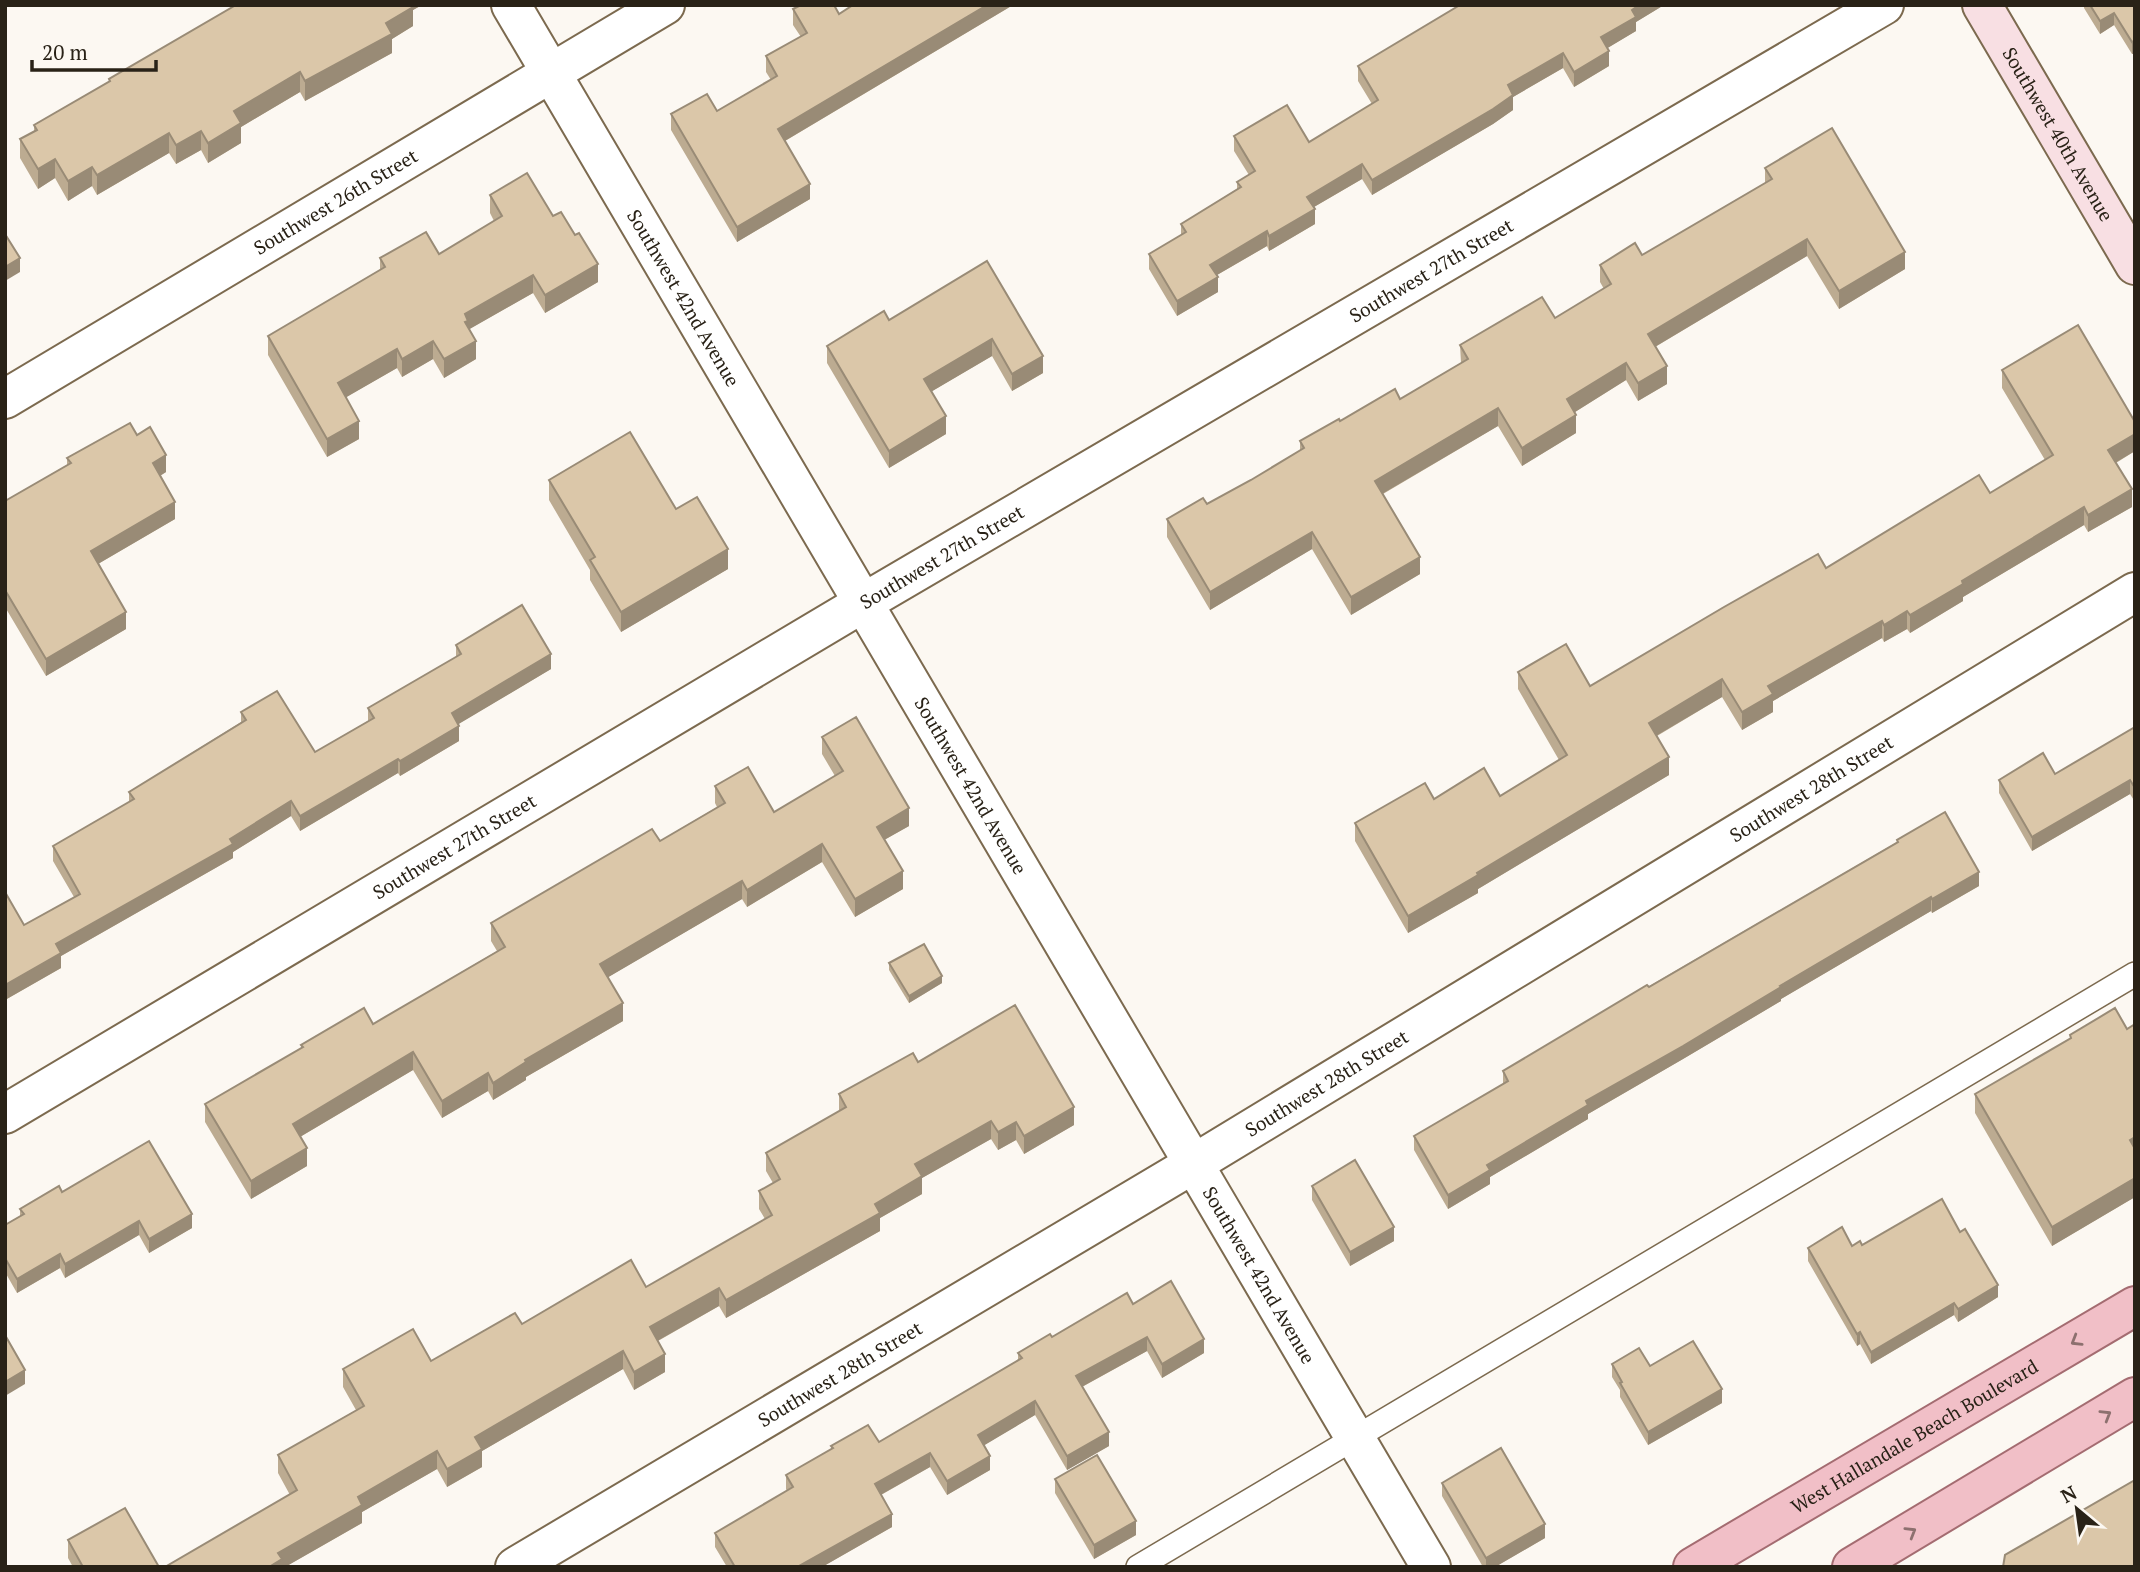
<svg xmlns="http://www.w3.org/2000/svg" width="2140" height="1572" viewBox="0 0 2140 1572" font-family="'PT Serif',serif">
<style>
.lines{fill:none;stroke-linecap:round;stroke-linejoin:round}
.lane-casing{stroke:#7c6a4f;stroke-width:26}
.street-casing{stroke:#7c6a4f;stroke-width:42}
.secondary-casing{stroke:#7c6a4f;stroke-width:42}
.primary-casing{stroke:#a46c71;stroke-width:42}
.lane{stroke:#fff;stroke-width:23}
.street{stroke:#fff;stroke-width:38}
.secondary{stroke:#f8dfe3;stroke-width:38}
.primary{stroke:#f1bfc7;stroke-width:38}
.wall{fill:#bcab91}
.shaded-wall{fill:#998b76}
.building{fill:#dbc7a9;stroke:#998b76;stroke-width:2}
.oneway{stroke:#8d706f}
.labels{text-anchor:middle;stroke-width:6;stroke-linejoin:round;paint-order:stroke}
.street-label{font-size:19px;fill:#292217;stroke:#fcf8f2}
</style>
<rect width="100%" height="100%" fill="#fcf8f2"/>
<g class="lines">
<defs>
<path id="lane" d="M1138 1567 2135 974"/>
<g id="street">
<path id="s1" d="M511 5 1431 1567"/>
<path id="s2" d="M5 399 665 5"/>
<path id="s3" d="M5 1114 863 603 1884 5"/>
<path id="s4" d="M515 1567 1195 1163 2135 592"/>
</g>
<g id="secondary">
<path id="s5" d="M1982 5 2135 265"/>
</g>
<g id="primary">
<path id="s6" d="M1693 1567 2135 1306"/>
<path d="M1852 1567 2135 1397"/>
</g>
</defs>
<use href="#lane" class="lane-casing"/>
<use href="#street" class="street-casing"/>
<use href="#secondary" class="secondary-casing"/>
<use href="#primary" class="primary-casing"/>
<use href="#lane" class="lane"/>
<use href="#street" class="street"/>
<use href="#secondary" class="secondary"/>
<use href="#primary" class="primary"/>
</g>
<g class="wall">
<path d="M236 5H422L413 10V26L392 39V53L305 101 300 92 241 127V143L208 163 201 150 176 164 169 153 97 195 92 186 68 201 55 178 38 189 20 158V139L34 131V125L109 82V79Z"/>
<path d="M853 5H1013L785 141 810 199 737 242 671 130V114L717 111 771 80 766 72V56L801 37 793 25V9L839 14Z"/>
<path d="M1460 5H1664L1636 22V31L1607 48 1609 66 1574 87 1563 68 1513 97V110L1493 124 1372 195 1362 179 1314 207 1315 224 1269 251 1267 246 1217 275 1218 292 1177 316 1149 269V254L1181 235V224L1237 189V182L1249 175 1234 151V136L1309 142 1372 104 1358 81V66Z"/>
<path d="M2084 5H2135V53L2132 54 2114 25 2100 34 2084 8Z"/>
<path d="M1765 168 1905 269 1839 309 1807 256 1655 347 1667 384 1638 401 1626 380 1575 412 1576 433 1522 466 1498 426 1383 494 1420 574 1351 615 1312 549 1210 610 1167 537V519L1207 504 1251 480 1300 450V441L1340 421 1400 399 1461 363 1460 345 1555 318 1604 289 1600 282V265L1642 255 1765 183Z"/>
<path d="M490 195 553 216 598 282 545 313 533 293 469 329 476 359 444 378 433 359 402 377 397 368 346 397 359 439 327 457 268 355V336L380 270V258L439 254 494 221 490 213Z"/>
<path d="M987 261 1043 373 1012 391 992 356 932 391 946 434 889 468 827 363V346L889 320Z"/>
<path d="M2002 370 2135 422V451L2116 463 2132 507 2088 532 2084 525 1963 597V601L1910 633 1907 629 1884 642 1882 638 1773 701V712L1742 730 1722 697 1657 736 1669 775 1478 889V893L1408 933 1355 841V823L1434 799 1500 796 1559 760 1518 689V672L1590 686 1826 568 1990 493 2045 460 2002 388Z"/>
<path d="M137 435 166 472 160 476 175 519 98 564 126 629 46 676 5 607V501L67 465V458Z"/>
<path d="M549 480 728 569 621 632 590 580V570L549 500Z"/>
<path d="M456 645 551 669 458 724 459 741 400 776 398 773 300 831 291 816 233 852V858L61 956V968L5 1000V892L24 925 74 897 53 861V846L129 802V792L241 722V712L315 752 368 721V708L456 657Z"/>
<path d="M2135 727V802L2130 794 2032 851 1999 793V780L2055 774Z"/>
<path d="M822 737 909 826 884 840 903 889 855 917 822 862 747 907 742 899 608 977 623 1021 526 1077V1080L493 1100 488 1091 442 1118 413 1070 300 1137 307 1166 251 1199 205 1122V1104L301 1048V1045L373 1024 497 951 491 941V923L660 841 717 807 715 803V786L774 812 835 776 822 754Z"/>
<path d="M1897 840 1979 886 1932 913 1931 911 1781 999V1001L1683 1059 1588 1114V1119L1490 1177V1184L1448 1209 1414 1150V1136L1503 1084V1071L1897 842Z"/>
<path d="M889 963 942 983 909 1003 889 970Z"/>
<path d="M2135 1024V1197L2052 1246 1975 1113V1094L2070 1039V1035L2127 1029Z"/>
<path d="M918 1062 1074 1125 1024 1154 1016 1140 998 1150 991 1139 922 1178V1194L880 1218V1231L726 1318 719 1306 658 1341 665 1372 634 1390 623 1369 482 1451V1467L447 1487 437 1469 362 1512V1523L285 1567H165L290 1495 278 1473V1455L356 1410 343 1387V1369L431 1361 522 1324 646 1287 765 1219 759 1209V1191L773 1183 766 1171V1153L839 1111V1094Z"/>
<path d="M1312 1186 1394 1241 1350 1266 1312 1200Z"/>
<path d="M62 1192 192 1228 149 1253 139 1235 65 1278 60 1268 17 1293 5 1272V1225L20 1216V1209Z"/>
<path d="M1862 1245 1998 1297 1958 1322 1954 1315 1871 1364 1860 1344 1857 1346 1808 1261V1248Z"/>
<path d="M1133 1304 1204 1353 1162 1378 1147 1351 1082 1387 1109 1446 1067 1470 1035 1415 984 1445 990 1470 947 1495 930 1467 881 1495 892 1527 822 1567H727L715 1547V1533L787 1491 786 1489V1475L831 1449V1446L879 1442 1018 1360V1353L1052 1337Z"/>
<path d="M1612 1364 1650 1366 1722 1403 1648 1445 1620 1397V1390L1612 1377Z"/>
<path d="M1055 1479 1136 1535 1094 1559 1055 1493Z"/>
<path d="M1442 1483 1545 1538 1495 1567H1483L1442 1496Z"/>
<path d="M68 1540 159 1567H73L68 1558Z"/>
</g>
<g class="shaded-wall">
<path d="M407 5H422L413 10V26L392 39V53L305 101V81L386 23Z"/>
<path d="M987 5H1013L778 145V129Z"/>
<path d="M1639 5H1664L1636 22V31L1601 52V37L1632 10Z"/>
<path d="M2114 13V25L2100 34V21Z"/>
<path d="M2135 40V53L2132 54V42Z"/>
<path d="M1609 51V66L1574 87V72Z"/>
<path d="M1563 53V68L1513 97V110L1493 124 1372 195V180L1508 85Z"/>
<path d="M300 72V92L241 127V143L208 163V143L234 111Z"/>
<path d="M201 131V150L176 164V145Z"/>
<path d="M169 133V153L97 195V175Z"/>
<path d="M55 159V178L38 189V169Z"/>
<path d="M1362 164V179L1307 211V197Z"/>
<path d="M92 167V186L68 201V181Z"/>
<path d="M810 184V199L737 242V227Z"/>
<path d="M1315 209V224L1269 251V236Z"/>
<path d="M1267 231V246L1210 279V265Z"/>
<path d="M1807 239V256L1648 351V334Z"/>
<path d="M1905 252V269L1839 309V291Z"/>
<path d="M20 258V272L5 281V267Z"/>
<path d="M598 264V282L545 313V295Z"/>
<path d="M533 275V293L468 330 465 341V314Z"/>
<path d="M1218 277V292L1177 316V301Z"/>
<path d="M992 339V356L924 396V379Z"/>
<path d="M433 341V359L402 377V359Z"/>
<path d="M476 341V359L444 378V359Z"/>
<path d="M397 349V368L338 402V383Z"/>
<path d="M1043 356V373L1012 391V374Z"/>
<path d="M1626 363V380L1567 417V399Z"/>
<path d="M1667 366V384L1638 401V383Z"/>
<path d="M1498 408V426L1375 498V481Z"/>
<path d="M1576 415V433L1522 466V448Z"/>
<path d="M946 416V434L889 468V451Z"/>
<path d="M359 421V439L327 457V439Z"/>
<path d="M2135 434V451L2108 467V450Z"/>
<path d="M166 455V472L153 480V463Z"/>
<path d="M2132 489V507L2088 532V515Z"/>
<path d="M175 502V519L91 568V551Z"/>
<path d="M2084 507V525L1963 597V601L1910 633V615L1962 581Z"/>
<path d="M1312 532V549L1210 610V592Z"/>
<path d="M728 549V569L621 632V612Z"/>
<path d="M1420 557V574L1351 615V597Z"/>
<path d="M1907 611V629L1884 642V625Z"/>
<path d="M126 612V629L46 676V659Z"/>
<path d="M1882 621V638L1773 701V712L1742 730V712L1768 686Z"/>
<path d="M551 654V669L452 728V713Z"/>
<path d="M1722 679V697L1649 740V723Z"/>
<path d="M459 726V741L400 776V761Z"/>
<path d="M1669 757V775L1478 889V893L1408 933V916L1477 873Z"/>
<path d="M398 759V773L300 831V816Z"/>
<path d="M2130 780V794L2032 851V837Z"/>
<path d="M291 801V816L233 852V858L61 956V968L5 1000V985L56 944Z"/>
<path d="M909 808V826L877 844V827Z"/>
<path d="M822 844V862L747 907V890Z"/>
<path d="M903 871V889L855 917V899Z"/>
<path d="M1979 872V886L1932 913V899Z"/>
<path d="M742 881V899L600 982V964Z"/>
<path d="M1931 897V911L1781 999V1001L1683 1059 1588 1114V1119L1490 1177V1184L1448 1209V1195L1487 1165 1586 1101Z"/>
<path d="M942 976V983L909 1003V996Z"/>
<path d="M623 1003V1021L526 1077V1080L493 1100V1083L525 1060Z"/>
<path d="M413 1052V1070L293 1141V1124Z"/>
<path d="M488 1073V1091L442 1118V1101Z"/>
<path d="M1074 1107V1125L1024 1154V1136Z"/>
<path d="M991 1121V1139L922 1178V1194L880 1218V1231L726 1318V1300L875 1204 915 1164Z"/>
<path d="M1016 1122V1140L998 1150V1132Z"/>
<path d="M2135 1137V1155L2130 1140Z"/>
<path d="M307 1148V1166L251 1199V1181Z"/>
<path d="M2135 1178V1197L2052 1246V1227Z"/>
<path d="M192 1214V1228L149 1253V1239Z"/>
<path d="M139 1221V1235L65 1278V1264Z"/>
<path d="M1394 1227V1241L1350 1266V1252Z"/>
<path d="M60 1254V1268L17 1293V1279Z"/>
<path d="M1998 1285V1297L1958 1322V1309Z"/>
<path d="M719 1288V1306L650 1345V1327Z"/>
<path d="M1954 1303V1315L1871 1364V1352Z"/>
<path d="M1860 1332V1344L1857 1346V1334Z"/>
<path d="M1147 1337V1351L1076 1390V1376Z"/>
<path d="M1204 1339V1353L1162 1378V1364Z"/>
<path d="M623 1351V1369L482 1451V1467L447 1487V1469L475 1437Z"/>
<path d="M665 1354V1372L634 1390V1372Z"/>
<path d="M25 1370V1384L5 1396V1382Z"/>
<path d="M1722 1389V1403L1648 1445V1432Z"/>
<path d="M1035 1401V1415L978 1449V1435Z"/>
<path d="M1109 1432V1446L1067 1470V1456Z"/>
<path d="M437 1451V1469L362 1512V1523L285 1567H269L278 1553 358 1497Z"/>
<path d="M930 1453V1467L875 1498V1484Z"/>
<path d="M990 1456V1470L947 1495V1481Z"/>
<path d="M892 1514V1527L822 1567H797Z"/>
<path d="M1136 1521V1535L1094 1559V1545Z"/>
<path d="M1545 1524V1538L1495 1567H1486V1558Z"/>
</g>
<g class="building">
<path d="M236 5H412L413 7 386 23 392 34 305 81 300 72 234 111 241 123 208 143 201 131 176 145 169 133 97 175 92 167 68 181 55 159 38 169 20 139 37 130 34 125 110 81 109 79Z"/>
<path d="M801 5H834L839 14 853 5H987L778 129 810 184 737 227 671 114 707 94 717 111 777 76 766 56 807 33 793 9Z"/>
<path d="M1460 5H1639L1632 10 1636 17 1601 37 1609 51 1574 72 1563 53 1508 85 1513 95 1493 109 1372 180 1362 164 1307 197 1315 209 1269 236 1267 231 1210 265 1218 277 1177 301 1149 254 1186 232 1181 224 1241 187 1237 182 1255 171 1234 136 1287 105 1309 142 1378 100 1358 66Z"/>
<path d="M2090 5H2135V40L2132 42 2114 13 2100 21Z"/>
<path d="M1832 128 1905 252 1839 291 1807 239 1648 334 1667 366 1638 383 1626 363 1567 399 1576 415 1522 448 1498 408 1375 481 1420 557 1351 597 1312 532 1210 592 1167 519 1203 498 1207 504 1251 480 1304 448 1300 441 1339 419 1340 421 1395 389 1400 399 1468 359 1460 345 1542 297 1555 318 1611 284 1600 265 1635 243 1642 255 1772 179 1765 168Z"/>
<path d="M527 173 553 216 561 212 575 235 579 233 598 264 545 295 533 275 465 314 468 321 465 322 476 341 444 359 433 341 402 359 397 349 338 383 359 421 327 439 268 336 385 267 380 258 426 232 439 254 502 216 490 195Z"/>
<path d="M5 234 20 258 5 267Z"/>
<path d="M987 261 1043 356 1012 374 992 339 924 379 946 416 889 451 827 346 884 311 889 320Z"/>
<path d="M2078 325 2135 422V434L2108 450 2132 489 2088 515 2084 507 1962 581 1963 584 1910 615 1907 611 1884 625 1882 621 1768 686 1773 694 1742 712 1722 679 1649 723 1669 757 1477 873 1478 875 1408 916 1355 823 1425 783 1434 799 1484 768 1500 796 1567 755 1518 672 1566 644 1590 686 1724 607 1818 554 1826 568 1979 475 1990 493 2053 455 2002 370Z"/>
<path d="M130 423 137 435 150 427 166 455 153 463 175 502 91 551 126 612 46 659 5 590V501L71 463 67 458Z"/>
<path d="M630 432 676 509 697 497 728 549 621 612 590 560 595 557 549 480Z"/>
<path d="M522 605 551 654 452 713 459 726 400 761 398 759 300 816 291 801 230 839 233 844 56 944 61 953 5 985V892L24 925 80 894 53 846 134 799 129 792 246 720 241 712 277 691 315 752 374 718 368 708 461 654 456 645Z"/>
<path d="M856 717 909 808 877 827 903 871 855 899 822 844 747 890 742 881 600 964 623 1003 525 1060 526 1062 493 1083 488 1073 442 1101 413 1052 293 1124 307 1148 251 1181 205 1104 303 1047 301 1045 364 1008 373 1024 505 947 491 923 652 829 660 841 725 803 715 786 748 767 774 812 843 771 822 737Z"/>
<path d="M2135 727V788L2130 780 2032 837 1999 780 2043 753 2055 774Z"/>
<path d="M1945 812 1979 872 1932 899 1931 897 1780 986 1781 987 1683 1046 1586 1101 1588 1105 1487 1165 1490 1170 1448 1195 1414 1136 1508 1081 1503 1071 1647 985 1649 987 1898 842 1897 840Z"/>
<path d="M924 944 942 976 909 996 889 963Z"/>
<path d="M1015 1005 1074 1107 1024 1136 1016 1122 998 1132 991 1121 915 1164 922 1176 875 1204 880 1213 726 1300 719 1288 650 1327 665 1354 634 1372 623 1351 475 1437 482 1449 447 1469 437 1451 358 1497 362 1505 278 1553 282 1559 269 1567H165L297 1490 278 1455 364 1406 343 1369 413 1329 431 1361 515 1313 522 1324 631 1260 646 1287 772 1215 759 1191 780 1179 766 1153 846 1107 839 1094 913 1053 918 1062Z"/>
<path d="M2115 1008 2127 1029 2135 1024V1137L2130 1140 2135 1149V1178L2052 1227 1975 1094 2071 1038 2070 1035Z"/>
<path d="M149 1141 192 1214 149 1239 139 1221 65 1264 60 1254 17 1279 5 1258V1225L24 1214 20 1209 59 1186 62 1192Z"/>
<path d="M1355 1160 1394 1227 1350 1252 1312 1186Z"/>
<path d="M1942 1199 1960 1232 1965 1229 1998 1285 1958 1309 1954 1303 1871 1352 1860 1332 1857 1334 1808 1248 1842 1227 1852 1246 1860 1241 1862 1245Z"/>
<path d="M1171 1281 1204 1339 1162 1364 1147 1337 1076 1376 1109 1432 1067 1456 1035 1401 978 1435 990 1456 947 1481 930 1453 875 1484 892 1514 797 1567H735L715 1533 793 1487 786 1475 833 1448 831 1446 868 1425 879 1442 1022 1358 1018 1353 1050 1334 1052 1337 1127 1293 1133 1304Z"/>
<path d="M5 1335 25 1370 5 1382Z"/>
<path d="M1693 1341 1722 1389 1648 1432 1620 1383 1622 1382 1612 1364 1639 1348 1650 1366Z"/>
<path d="M1501 1448 1545 1524 1486 1558 1442 1483Z"/>
<path d="M1097 1455 1136 1521 1094 1545 1055 1479Z"/>
<path d="M2135 1480V1567H2003L2005 1555Z"/>
<path d="M125 1508 159 1567H83L68 1540Z"/>
</g>
<defs><path id="oneway-chevron" d="M-2-3.5L2.5 0L-2 3.5" fill="none" stroke-width="1.6" stroke-linecap="round" stroke-linejoin="round" transform="scale(1.75)"/></defs>
<g class="oneway">
<use href="#oneway-chevron" transform="translate(2076 1341) rotate(149)"/>
<use href="#oneway-chevron" transform="translate(2106 1415) rotate(-31)"/>
<use href="#oneway-chevron" transform="translate(1911 1532) rotate(-31)"/>
</g>
<g class="labels">
<g class="street-label">
<text dy="7" stroke="none"><textPath href="#s5" startOffset="150">Southwest 40th Avenue</textPath></text>
<text dy="7" stroke="none"><textPath href="#s2" startOffset="385">Southwest 26th Street</textPath></text>
<text dy="7" stroke="none"><textPath href="#s3" startOffset="1657">Southwest 27th Street</textPath></text>
<text dy="7" stroke="none"><textPath href="#s1" startOffset="340">Southwest 42nd Avenue</textPath></text>
<text dy="7" stroke="none"><textPath href="#s3" startOffset="1090">Southwest 27th Street</textPath></text>
<text dy="7" stroke="none"><textPath href="#s1" startOffset="906">Southwest 42nd Avenue</textPath></text>
<text dy="7" stroke="none"><textPath href="#s4" startOffset="1512">Southwest 28th Street</textPath></text>
<text dy="7" stroke="none"><textPath href="#s3" startOffset="523">Southwest 27th Street</textPath></text>
<text dy="7" stroke="none"><textPath href="#s4" startOffset="945">Southwest 28th Street</textPath></text>
<text dy="7" stroke="none"><textPath href="#s1" startOffset="1474">Southwest 42nd Avenue</textPath></text>
<text dy="7" stroke="none"><textPath href="#s4" startOffset="378">Southwest 28th Street</textPath></text>
<text dy="7" stroke="none"><textPath href="#s6" startOffset="257">West Hallandale Beach Boulevard</textPath></text>
</g>
</g>
<rect width="2140" height="1572" fill="none" stroke="#292217" stroke-width="14"/>
<g transform="translate(2077 1509) rotate(331)" stroke="#fcf8f2" stroke-width="5" paint-order="stroke">
<path d="M0-5L12 26L0 18L-12 26Z" fill="#292217"/>
<text y="-10" font-size="19" font-weight="bold" text-anchor="middle" fill="#292217">N</text>
</g>
<path d="M32 60v10h124v-10" fill="none" stroke="#292217" stroke-width="3.5"/>
<text x="42" y="60" font-size="21" fill="#292217" stroke="#fcf8f2" stroke-width="5" paint-order="stroke">20 m</text>
</svg>
